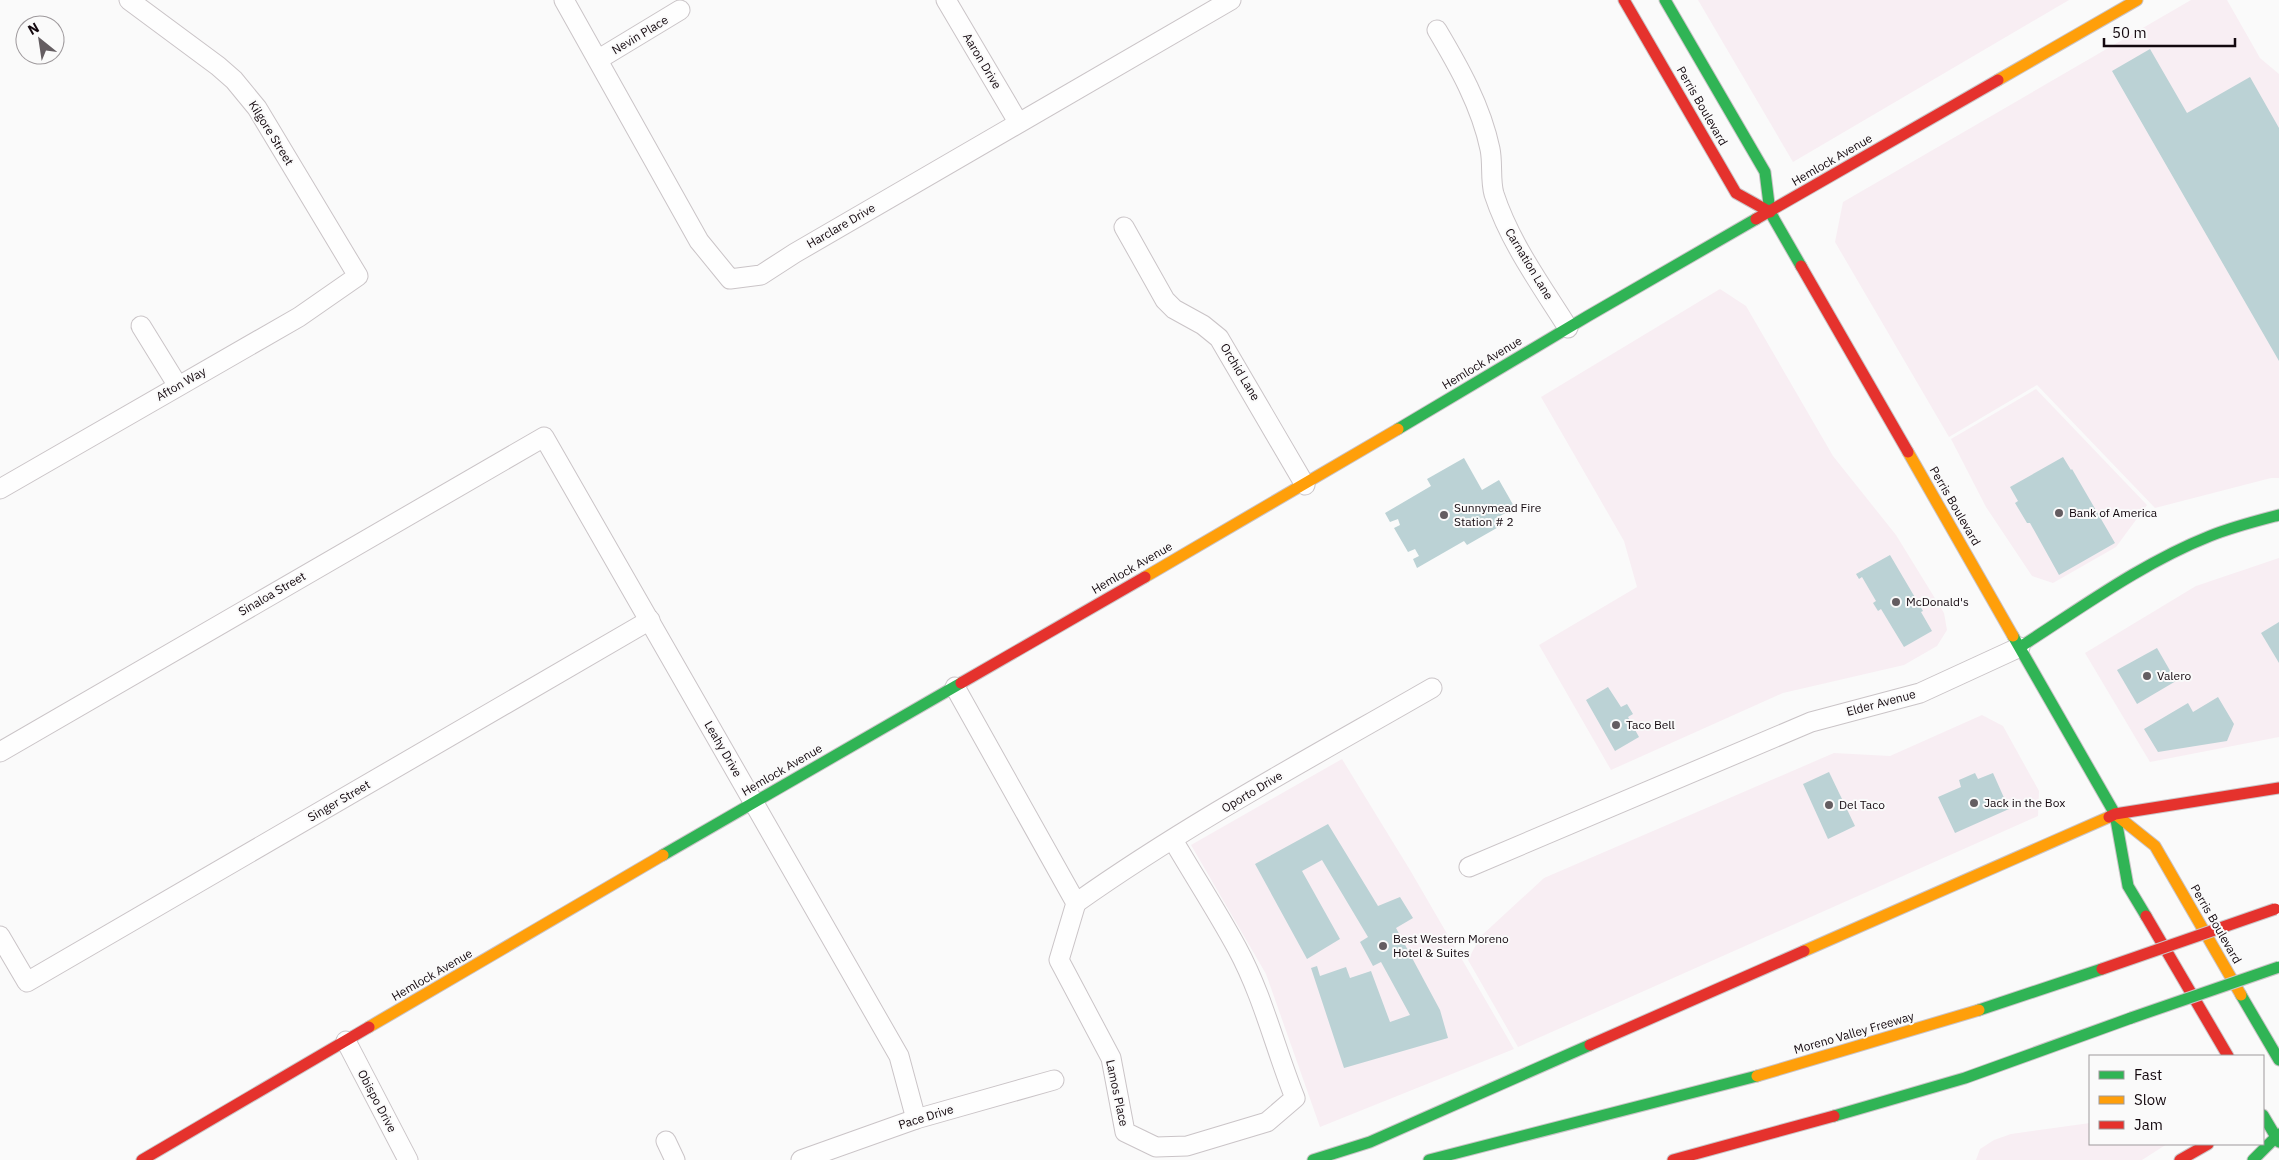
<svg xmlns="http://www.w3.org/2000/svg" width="2279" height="1160" viewBox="0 0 2279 1160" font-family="'IBM Plex Sans',sans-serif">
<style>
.built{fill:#f8eef3}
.building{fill:#bbd2d5}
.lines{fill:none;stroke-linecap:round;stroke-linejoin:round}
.street-casing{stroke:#cac4c7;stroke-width:21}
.fast-casing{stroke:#cac4c7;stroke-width:13}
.slow-casing{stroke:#cac4c7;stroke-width:13}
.jam-casing{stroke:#cac4c7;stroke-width:13}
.street{stroke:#fefefe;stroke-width:19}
.fast{stroke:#30b455;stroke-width:11}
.slow{stroke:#ff9f0a;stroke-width:11}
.jam{stroke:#e5322d;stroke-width:11}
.fast-bridge-casing{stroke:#cac4c7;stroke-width:13;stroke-linecap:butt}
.jam-bridge-casing{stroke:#cac4c7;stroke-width:13;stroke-linecap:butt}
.fast-bridge{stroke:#30b455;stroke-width:11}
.jam-bridge{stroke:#e5322d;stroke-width:11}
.poi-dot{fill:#645d61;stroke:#fafafa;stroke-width:2}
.labels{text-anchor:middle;stroke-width:4;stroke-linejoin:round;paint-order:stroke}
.street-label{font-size:12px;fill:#13080e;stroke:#fafafa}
.poi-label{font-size:12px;fill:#13080e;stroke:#fafafa;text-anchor:start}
</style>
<rect width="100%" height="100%" fill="#fafafa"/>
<g class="built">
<path d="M1698 0H2069L1793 162Z"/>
<path d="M2191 0H2227L2260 58 2279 74V478H2271L2155 508 2037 385 1949 437 1835 242 1843 202Z"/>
<path d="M1720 289 1746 306 1833 456 1896 535 1944 613 1947 630 1937 646 1904 665 1783 693 1611 770 1539 645 1637 587 1624 541 1541 397Z"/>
<path d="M2036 389 2147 505 2116 547 2053 583 2032 576 1986 507 1951 439Z"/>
<path d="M2279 558V737L2150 762 2085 653 2196 586Z"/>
<path d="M1982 715 2003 726 2039 791 2038 816 1518 1047 1468 960 1480 937 1544 878 1834 753 1890 756Z"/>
<path d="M1342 759 1410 870 1514 1049 1320 1127 1266 974 1191 845Z"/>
<path d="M2090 1123V1144H2167L2142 1160H1976L1980 1149 1994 1140 2011 1134Z"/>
</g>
<g class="building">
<path d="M2150 49 2187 113 2250 77 2279 128V361L2112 71Z"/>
<path d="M2063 457 2071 470 2072 469 2115 543 2059 575 2030 523H2027L2015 503 2018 501 2010 487Z"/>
<path d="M1464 458 1482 490 1499 480 1515 508 1498 517 1502 525 1467 545 1464 541 1417 568 1413 559 1419 556 1415 549 1408 552 1394 528 1400 525 1398 519 1390 522 1385 513 1431 486 1427 479Z"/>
<path d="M1890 555 1923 611 1921 612 1932 631 1904 647 1881 609 1878 611 1873 603 1876 601 1862 577 1859 579 1856 574Z"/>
<path d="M2279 622V663L2261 633Z"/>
<path d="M2157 648 2176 681 2137 704 2117 670Z"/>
<path d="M1608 687 1621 707 1627 704 1633 714 1628 717 1639 737 1615 751 1586 700Z"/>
<path d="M2218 697 2234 724 2227 741 2158 752 2144 729 2188 703 2193 712Z"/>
<path d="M1829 772 1855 826 1828 839 1803 784Z"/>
<path d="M1975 773 1978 779 1993 773 2009 809 1955 833 1938 797 1961 787 1959 780Z"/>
<path d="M1328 824 1378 906 1400 897 1413 918 1396 928 1440 1010 1448 1038 1344 1068 1311 968 1317 966 1320 976 1346 967 1350 978 1371 971 1390 1022 1410 1015 1381 962 1373 966 1360 942 1368 937 1322 860 1302 871 1340 939 1307 959 1255 864Z"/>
</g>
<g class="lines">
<defs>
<g id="street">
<path d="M564 0 699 241 730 279 761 275 795 253 1231 0"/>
<path d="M946 0 1018 122"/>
<path d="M1437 30C1459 67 1481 106 1490 149 1493 163 1490 180 1494 194 1510 243 1541 285 1568 328"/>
<path d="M599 59 680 10"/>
<path d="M1124 227 1165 300 1174 309 1203 325 1219 338 1305 485"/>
<path d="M141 326 178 386"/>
<path d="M0 489 299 317 358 276 257 108 234 80 218 66 129 0"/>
<path d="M955 687 1076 903 1059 960 1111 1058 1125 1132 1156 1147 1187 1146 1267 1122 1295 1098C1275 1048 1263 996 1237 948 1217 911 1194 876 1173 840"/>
<path d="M0 752 544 437 899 1056 916 1119"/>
<path d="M1469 867 1811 722 1920 693 2020 647"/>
<path d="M1076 903C1189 823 1312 757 1432 688"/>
<path d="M0 936 27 982 650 620"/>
<path d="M346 1041 408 1160"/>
<path d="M666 1141 675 1160"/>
<path d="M801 1160 916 1119 1054 1080"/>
</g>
<g id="fast">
<path d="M1665 0 1765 172 1770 212 1801 266"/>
<path d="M1398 429 1588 316 1756 219"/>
<path d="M2013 636 2115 814 2128 886 2146 916"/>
<path d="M2020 647C2081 608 2142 563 2210 536 2232 527 2256 521 2279 515"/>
<path d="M663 855 961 683"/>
<path d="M2241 995 2279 1060"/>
<path d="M1979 1010 2102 969"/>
<path d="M2263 1115 2279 1142"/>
<path d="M1834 1116 1965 1078 2131 1018"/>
<path d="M1313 1160 1370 1142 1590 1045"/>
<path d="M1429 1160 1757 1076"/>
<path d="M2253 1160 2279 1134"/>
</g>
<g id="slow">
<path d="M1998 80 2137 0"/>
<path d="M1908 452 2013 636"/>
<path d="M1145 577 1398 429"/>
<path d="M2115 814 2155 846 2241 995"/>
<path d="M1804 951 2109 817"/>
<path d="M369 1027 663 855"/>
<path d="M1757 1076 1979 1010"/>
</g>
<g id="jam">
<path d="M1624 0 1736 193 1770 212"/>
<path d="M1756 219 1998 80"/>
<path d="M1801 266 1908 452"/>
<path d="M961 683 1145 577"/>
<path d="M2109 817 2115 814 2279 788"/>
<path d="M2146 916 2228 1056"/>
<path d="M1590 1045 1804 951"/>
<path d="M142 1160 369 1027"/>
<path d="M1673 1160 1834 1116"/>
<path d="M2180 1160 2208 1144"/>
</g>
</defs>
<use href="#street" class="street-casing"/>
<use href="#fast" class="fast-casing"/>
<use href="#slow" class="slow-casing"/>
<use href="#jam" class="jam-casing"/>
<use href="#street" class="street"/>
<use href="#fast" class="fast"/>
<use href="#slow" class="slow"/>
<use href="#jam" class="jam"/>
<defs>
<path id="fast-bridge" d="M2131 1018 2279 967"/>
<path id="jam-bridge" d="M2102 969 2275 909"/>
</defs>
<use href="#fast-bridge" class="fast-bridge-casing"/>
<use href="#jam-bridge" class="jam-bridge-casing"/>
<use href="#fast-bridge" class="fast-bridge"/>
<use href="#jam-bridge" class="jam-bridge"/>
</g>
<g class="poi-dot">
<circle cx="2059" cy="513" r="5"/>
<circle cx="1444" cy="515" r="5"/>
<circle cx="1896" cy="602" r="5"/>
<circle cx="2147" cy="676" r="5"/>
<circle cx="1616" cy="725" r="5"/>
<circle cx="1974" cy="803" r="5"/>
<circle cx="1829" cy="805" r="5"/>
<circle cx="1383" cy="946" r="5"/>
</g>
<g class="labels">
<g class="street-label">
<text transform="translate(640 35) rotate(-31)" y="4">Nevin Place</text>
<text transform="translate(982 61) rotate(59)" y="4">Aaron Drive</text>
<text transform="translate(1702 106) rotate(60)" y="4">Perris Boulevard</text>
<text transform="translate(271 133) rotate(58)" y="4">Kilgore Street</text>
<text transform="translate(1832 160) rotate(-30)" y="4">Hemlock Avenue</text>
<text transform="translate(841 226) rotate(-30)" y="4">Harclare Drive</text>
<text transform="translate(1529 264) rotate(59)" y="4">Carnation Lane</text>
<text transform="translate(1482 363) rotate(-31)" y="4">Hemlock Avenue</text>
<text transform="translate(1240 372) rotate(59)" y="4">Orchid Lane</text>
<text transform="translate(181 384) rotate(-30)" y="4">Afton Way</text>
<text transform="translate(1955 506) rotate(60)" y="4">Perris Boulevard</text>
<text transform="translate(1132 568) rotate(-30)" y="4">Hemlock Avenue</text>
<text transform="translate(272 594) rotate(-30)" y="4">Sinaloa Street</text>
<text transform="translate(1881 703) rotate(-15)" y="4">Elder Avenue</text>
<text transform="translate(723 749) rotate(60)" y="4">Leahy Drive</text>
<text transform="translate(782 770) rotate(-30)" y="4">Hemlock Avenue</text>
<text transform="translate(1252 792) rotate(-31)" y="4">Oporto Drive</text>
<text transform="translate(339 801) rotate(-30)" y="4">Singer Street</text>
<text transform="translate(2216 924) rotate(60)" y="4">Perris Boulevard</text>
<text transform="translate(432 975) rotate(-30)" y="4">Hemlock Avenue</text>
<text transform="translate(1854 1033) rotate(-16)" y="4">Moreno Valley Freeway</text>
<text transform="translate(1117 1093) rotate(78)" y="4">Lamos Place</text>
<text transform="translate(377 1101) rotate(62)" y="4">Obispo Drive</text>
<text transform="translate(926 1117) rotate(-17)" y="4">Pace Drive</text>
</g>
<g class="poi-label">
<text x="1454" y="512">Sunnymead Fire<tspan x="1454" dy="14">Station # 2</tspan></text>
<text x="2069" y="517">Bank of America</text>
<text x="1906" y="606">McDonald's</text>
<text x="2157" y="680">Valero</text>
<text x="1626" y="729">Taco Bell</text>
<text x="1984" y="807">Jack in the Box</text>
<text x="1839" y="809">Del Taco</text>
<text x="1393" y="943">Best Western Moreno<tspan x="1393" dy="14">Hotel &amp; Suites</tspan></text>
</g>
</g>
<rect x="2089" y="1055" width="175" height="90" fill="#fafafa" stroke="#9e999c"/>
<rect x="2099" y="1071" width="25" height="8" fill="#30b455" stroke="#9e999c"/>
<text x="2134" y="1080" font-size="15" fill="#13080e">Fast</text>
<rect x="2099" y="1096" width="25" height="8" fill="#ff9f0a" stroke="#9e999c"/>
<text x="2134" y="1105" font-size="15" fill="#13080e">Slow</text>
<rect x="2099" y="1121" width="25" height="8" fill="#e5322d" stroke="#9e999c"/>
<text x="2134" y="1130" font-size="15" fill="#13080e">Jam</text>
<g transform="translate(40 40) rotate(330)"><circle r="24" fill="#fafafa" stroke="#9e999c"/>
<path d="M0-4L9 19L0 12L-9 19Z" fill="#645d61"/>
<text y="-8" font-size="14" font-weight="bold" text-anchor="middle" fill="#13080e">N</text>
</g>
<path d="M2104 38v8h131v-8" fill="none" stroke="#13080e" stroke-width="2.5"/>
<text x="2112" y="38" font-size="15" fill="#13080e" stroke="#fafafa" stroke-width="4" paint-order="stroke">50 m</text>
</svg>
